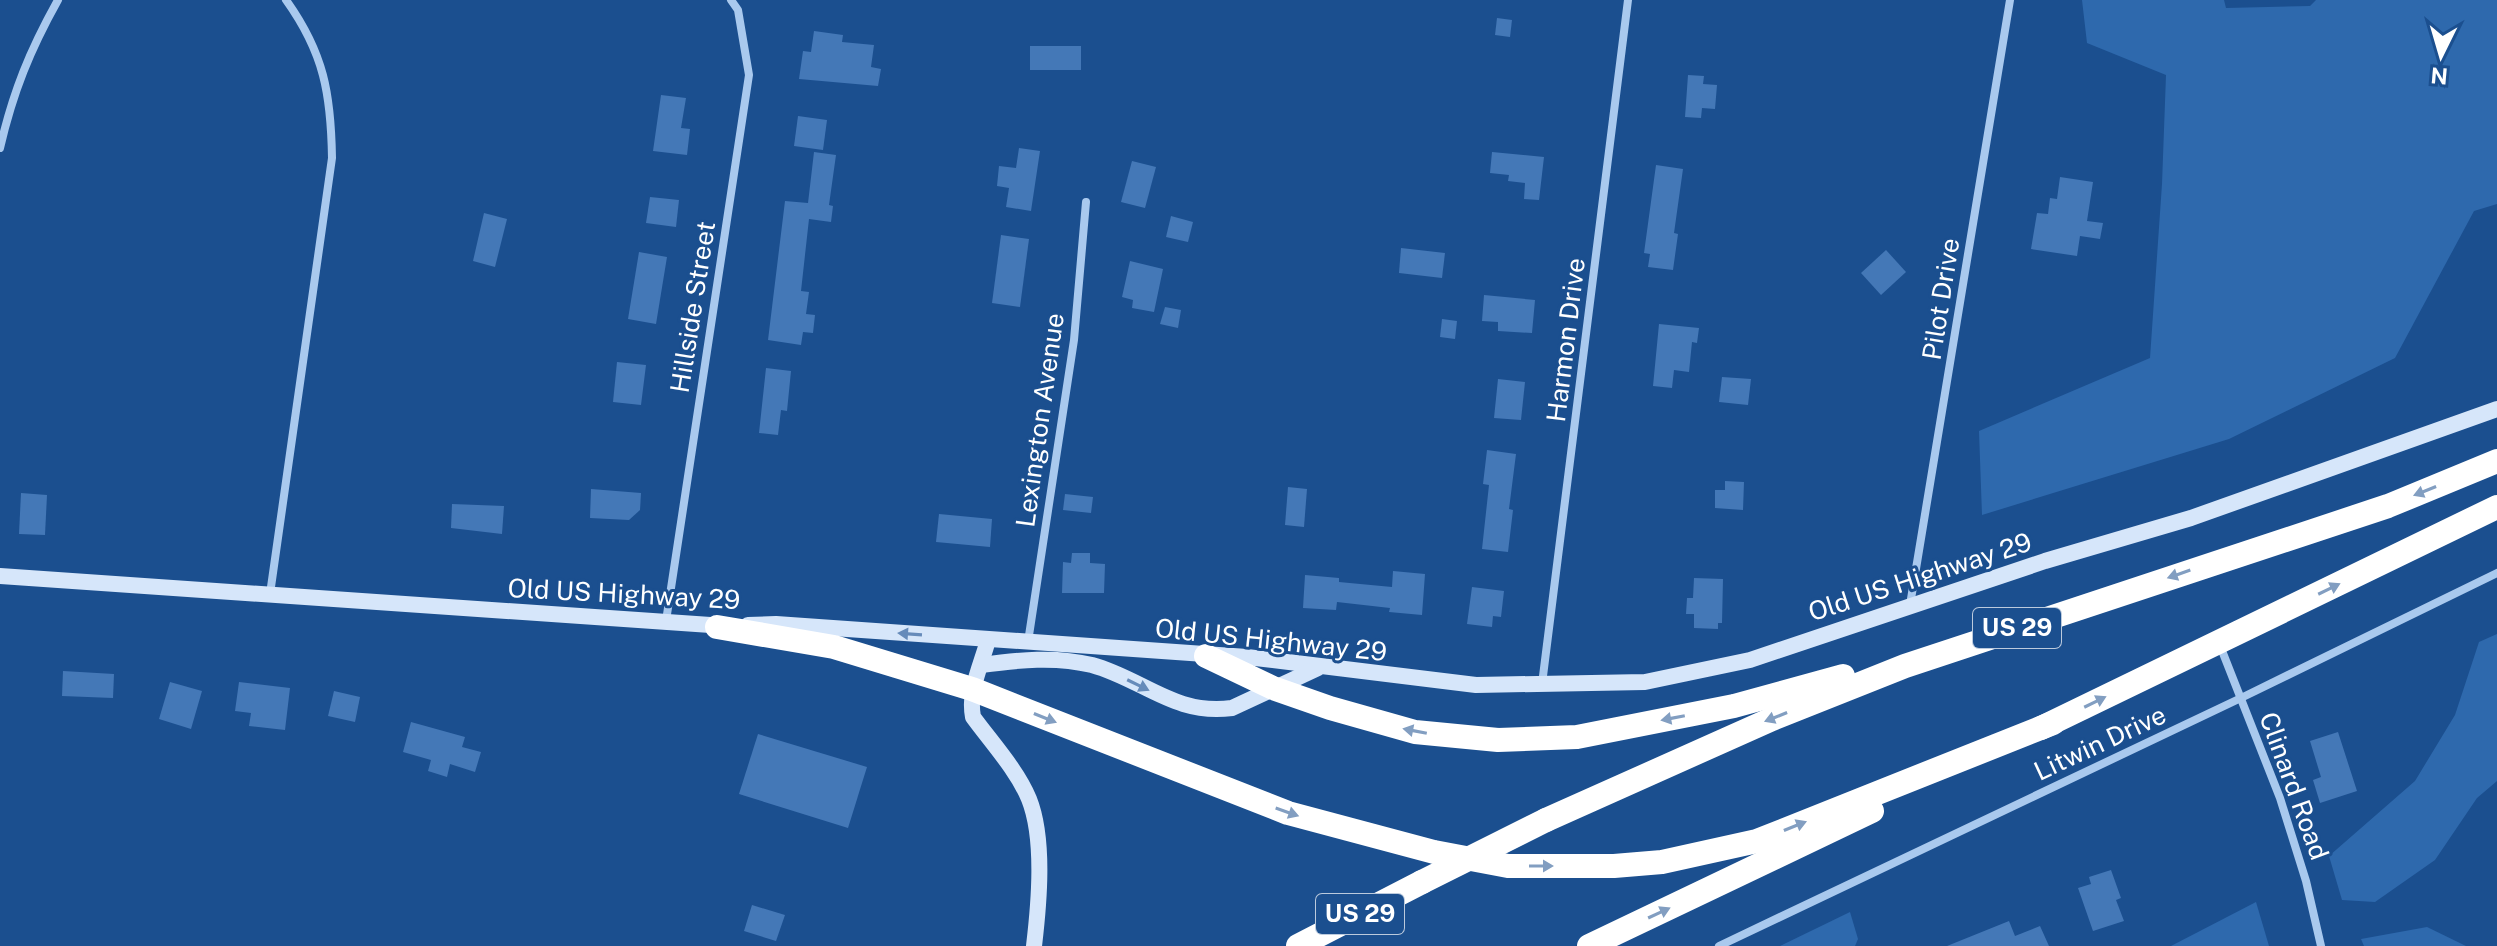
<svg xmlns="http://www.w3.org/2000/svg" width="2497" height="946" viewBox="0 0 2497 946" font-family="'Public Sans',sans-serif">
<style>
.green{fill:#2e69ad}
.building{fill:#4478b7}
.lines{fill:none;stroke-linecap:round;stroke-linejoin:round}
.street{stroke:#a9c9ee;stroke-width:8}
.secondary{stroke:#d6e6fa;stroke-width:16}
.highway{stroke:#fff;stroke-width:24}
.highway-bridge{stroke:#fff;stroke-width:24}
.oneway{fill:#829ec1}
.oneway2{fill:#668bba}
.labels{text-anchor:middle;stroke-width:6;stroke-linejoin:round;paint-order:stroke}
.shield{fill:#1b4f8f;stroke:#bbcadd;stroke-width:2}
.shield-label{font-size:24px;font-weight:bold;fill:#fff}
.street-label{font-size:26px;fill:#fff;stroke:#1b4f8f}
</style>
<rect width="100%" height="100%" fill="#1b4f8f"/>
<g class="green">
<path d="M2082 0H2224L2226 8 2310 6 2316 0H2497V204L2474 211 2395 358 2229 439 1982 515 1979 431 2150 358 2162 184 2166 75 2087 43Z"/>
<path d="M2497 634V781L2477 798 2435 860 2375 902 2342 900 2329 856 2415 781 2455 715 2479 642Z"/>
<path d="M2256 902 2269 946H2171Z"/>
<path d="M1850 912 1858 939 1855 946H1780Z"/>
<path d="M2427 927 2466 946H2364L2361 939Z"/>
</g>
<g class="building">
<path d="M1497 18 1512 20 1510 37 1495 35Z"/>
<path d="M814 31 843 35 842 42 874 45 871 67 881 69 878 86 799 79 803 51 811 52Z"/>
<rect x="1030" y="46" width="51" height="24"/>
<path d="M1688 75 1704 76 1703 84 1717 85 1715 109 1702 108 1701 118 1685 117Z"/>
<path d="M661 95 686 98 681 128 690 129 687 155 653 151Z"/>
<path d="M798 116 827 120 823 150 794 146Z"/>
<path d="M1019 148 1040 151 1031 211 1006 207 1009 188 997 186 999 166 1016 168Z"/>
<path d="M814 152 836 155 829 205 833 206 831 222 809 219 801 291 809 292 806 314 815 315 813 333 803 332 801 345 768 340 785 201 808 203Z"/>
<path d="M1492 152 1544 157 1539 200 1524 199 1525 183 1508 181 1509 175 1490 173Z"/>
<path d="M1132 161 1156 167 1145 208 1121 202Z"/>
<path d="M1656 165 1683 169 1674 233 1678 234 1673 270 1648 267 1650 254 1644 253Z"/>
<path d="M2060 177 2093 182 2087 221 2103 223 2100 239 2080 236 2077 256 2031 249 2037 213 2048 214 2050 198 2057 199Z"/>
<path d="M650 197 679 200 676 227 646 223Z"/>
<path d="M484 213 507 219 495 267 473 261Z"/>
<path d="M1171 216 1193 222 1188 242 1166 237Z"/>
<path d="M1001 235 1029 239 1020 307 992 303Z"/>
<path d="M1401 248 1445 253 1442 278 1399 273Z"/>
<path d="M1886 250 1906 272 1881 295 1861 273Z"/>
<path d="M639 252 667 257 656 324 628 319Z"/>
<path d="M1130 261 1163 269 1154 312 1132 308 1133 300 1122 297Z"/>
<path d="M1484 295 1535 300 1532 333 1498 331V322L1482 321Z"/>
<path d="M1165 307 1181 310 1178 328 1160 324Z"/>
<path d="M1442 319 1457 321 1455 339 1440 337Z"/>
<path d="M1659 324 1699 328 1697 343 1692 342 1689 372 1674 370 1672 388 1653 386Z"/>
<path d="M617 362 646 365 641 405 613 402Z"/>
<path d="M766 368 791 371 787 411 781 410 778 435 759 433Z"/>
<path d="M1722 377 1751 379 1748 405 1719 402Z"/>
<path d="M1498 379 1525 382 1521 420 1494 418Z"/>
<path d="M1487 450 1516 454 1509 509 1513 510 1508 552 1482 549 1489 485 1483 484Z"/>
<path d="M1725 481 1744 482 1743 510 1715 508V490H1725Z"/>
<path d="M1288 487 1307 489 1304 527 1285 525Z"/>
<path d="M591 489 641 493 640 510 629 520 590 518Z"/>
<path d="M21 493 47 495 45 535 19 534Z"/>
<path d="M1065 494 1093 497 1091 513 1063 510Z"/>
<path d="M452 504 504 506 502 534 451 528Z"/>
<path d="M939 514 992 519 990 547 936 542Z"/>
<path d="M1072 553H1090V563L1105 564 1104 593H1062L1063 562 1071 563Z"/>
<path d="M1393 571 1425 574 1422 615 1389 612 1390 608 1337 602 1336 610 1303 608 1305 575 1339 578V582L1392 587Z"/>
<path d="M1694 578 1723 579 1722 623H1718V629L1694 628V614H1686L1687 598H1693Z"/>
<path d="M1472 587 1504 591 1501 617 1493 616 1492 627 1467 624Z"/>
<path d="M63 671 114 674 113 698 62 696Z"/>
<path d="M170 682 202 691 191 729 159 719Z"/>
<path d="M239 682 290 688 285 730 249 726 251 713 235 711Z"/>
<path d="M334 691 360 697 355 722 328 716Z"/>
<path d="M411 722 465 737 462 747 481 752 475 772 450 764 447 777 428 771 431 760 403 752Z"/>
<path d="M2338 732 2357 791 2320 803 2313 780 2321 777 2310 741Z"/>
<path d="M758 734 867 767 848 828 739 794Z"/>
<path d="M2111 870 2121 898 2116 900 2124 921 2093 931 2078 888 2091 884 2089 877Z"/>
<path d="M752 905 785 915 776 941 744 931Z"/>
<path d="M2009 921 2015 936 2040 926 2049 946H1947Z"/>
</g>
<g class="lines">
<g class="street">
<path d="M0 148C13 92 30 50 58 0"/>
<path d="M270 594 332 158C331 94 324 53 286 0"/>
<path d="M1910 605 2010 0"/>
<path d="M666 621 749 75 738 10 731 0"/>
<path d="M1028 642 1074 340 1086 202"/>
<path d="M2219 643 2280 798 2306 881 2321 946"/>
<path d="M1542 684 1628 0"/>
<path d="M1719 946 2241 698 2497 573"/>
</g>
<g class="secondary">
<path d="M0 576 725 626"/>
<path d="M748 625 776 624 1247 657 1476 685 1645 682 1750 660 2045 561 2191 518 2497 409"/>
<path d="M988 640C981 666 968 690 973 717 992 743 1017 770 1029 799 1045 839 1039 904 1034 946"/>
<path d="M981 665C1019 660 1055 656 1092 665 1143 679 1175 716 1232 708L1318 668"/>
</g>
<g class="highway">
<path d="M717 627 834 647 972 689 1288 813 1434 852 1508 866H1614L1662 862 1757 841 2053 723"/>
<path d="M1206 656 1273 688 1330 708 1415 732 1498 740 1577 737 1734 706 1843 676"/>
<path d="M2041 728 2497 507"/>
<path d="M1546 820 1772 719 1905 666 2388 506 2497 461"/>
<path d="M1298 946 1422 882"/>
<path d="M1589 946 1872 811"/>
</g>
<path class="highway-bridge" d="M1422 882 1546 820"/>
</g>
<defs><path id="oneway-solid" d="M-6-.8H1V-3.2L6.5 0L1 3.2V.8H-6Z" transform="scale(2)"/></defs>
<g class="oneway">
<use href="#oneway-solid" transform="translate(2425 491) rotate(158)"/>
<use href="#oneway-solid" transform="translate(2179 574) rotate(161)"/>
<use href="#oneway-solid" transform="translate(2329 589) rotate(-26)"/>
<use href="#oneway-solid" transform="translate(2095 702) rotate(-26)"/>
<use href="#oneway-solid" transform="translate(1776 717) rotate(158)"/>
<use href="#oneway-solid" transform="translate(1045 718) rotate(22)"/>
<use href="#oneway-solid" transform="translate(1673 718) rotate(169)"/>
<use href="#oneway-solid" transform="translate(1415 731) rotate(-169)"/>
<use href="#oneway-solid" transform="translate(1287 812) rotate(19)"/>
<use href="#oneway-solid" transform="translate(1795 826) rotate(-22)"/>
<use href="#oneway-solid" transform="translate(1541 866)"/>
<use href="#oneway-solid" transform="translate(1659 913) rotate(-25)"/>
</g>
<g class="oneway2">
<use href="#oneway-solid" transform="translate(910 634) rotate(-176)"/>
<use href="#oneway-solid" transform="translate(1138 685) rotate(26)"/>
</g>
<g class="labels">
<g class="shield">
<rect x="1973" y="608" width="88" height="40" rx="6"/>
<rect x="1316" y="894" width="88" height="40" rx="6"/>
</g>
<g class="shield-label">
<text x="2017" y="636">US 29</text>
<text x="1360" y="922">US 29</text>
</g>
<g class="street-label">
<text transform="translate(1941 299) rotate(-81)" y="9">Pilot Drive</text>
<text transform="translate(693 307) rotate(-81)" y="9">Hillside Street</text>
<text transform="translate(1566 340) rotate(-83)" y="9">Harmon Drive</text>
<text transform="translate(1040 420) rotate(-82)" y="9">Lexington Avenue</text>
<text transform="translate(1920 577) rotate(-18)" y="9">Old US Highway 29</text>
<text transform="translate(624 594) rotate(3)" y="9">Old US Highway 29</text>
<text transform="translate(1271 640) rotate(6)" y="9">Old US Highway 29</text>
<text transform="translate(2100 743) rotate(-25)" y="9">Litwin Drive</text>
<text transform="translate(2294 786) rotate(70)" y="9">Clinard Road</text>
</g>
</g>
<g transform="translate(2441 56) rotate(185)" stroke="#1b4f8f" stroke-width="6" paint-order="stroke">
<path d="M0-6L14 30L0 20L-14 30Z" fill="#ffffff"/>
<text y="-12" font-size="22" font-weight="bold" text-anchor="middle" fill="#ffffff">N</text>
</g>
</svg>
